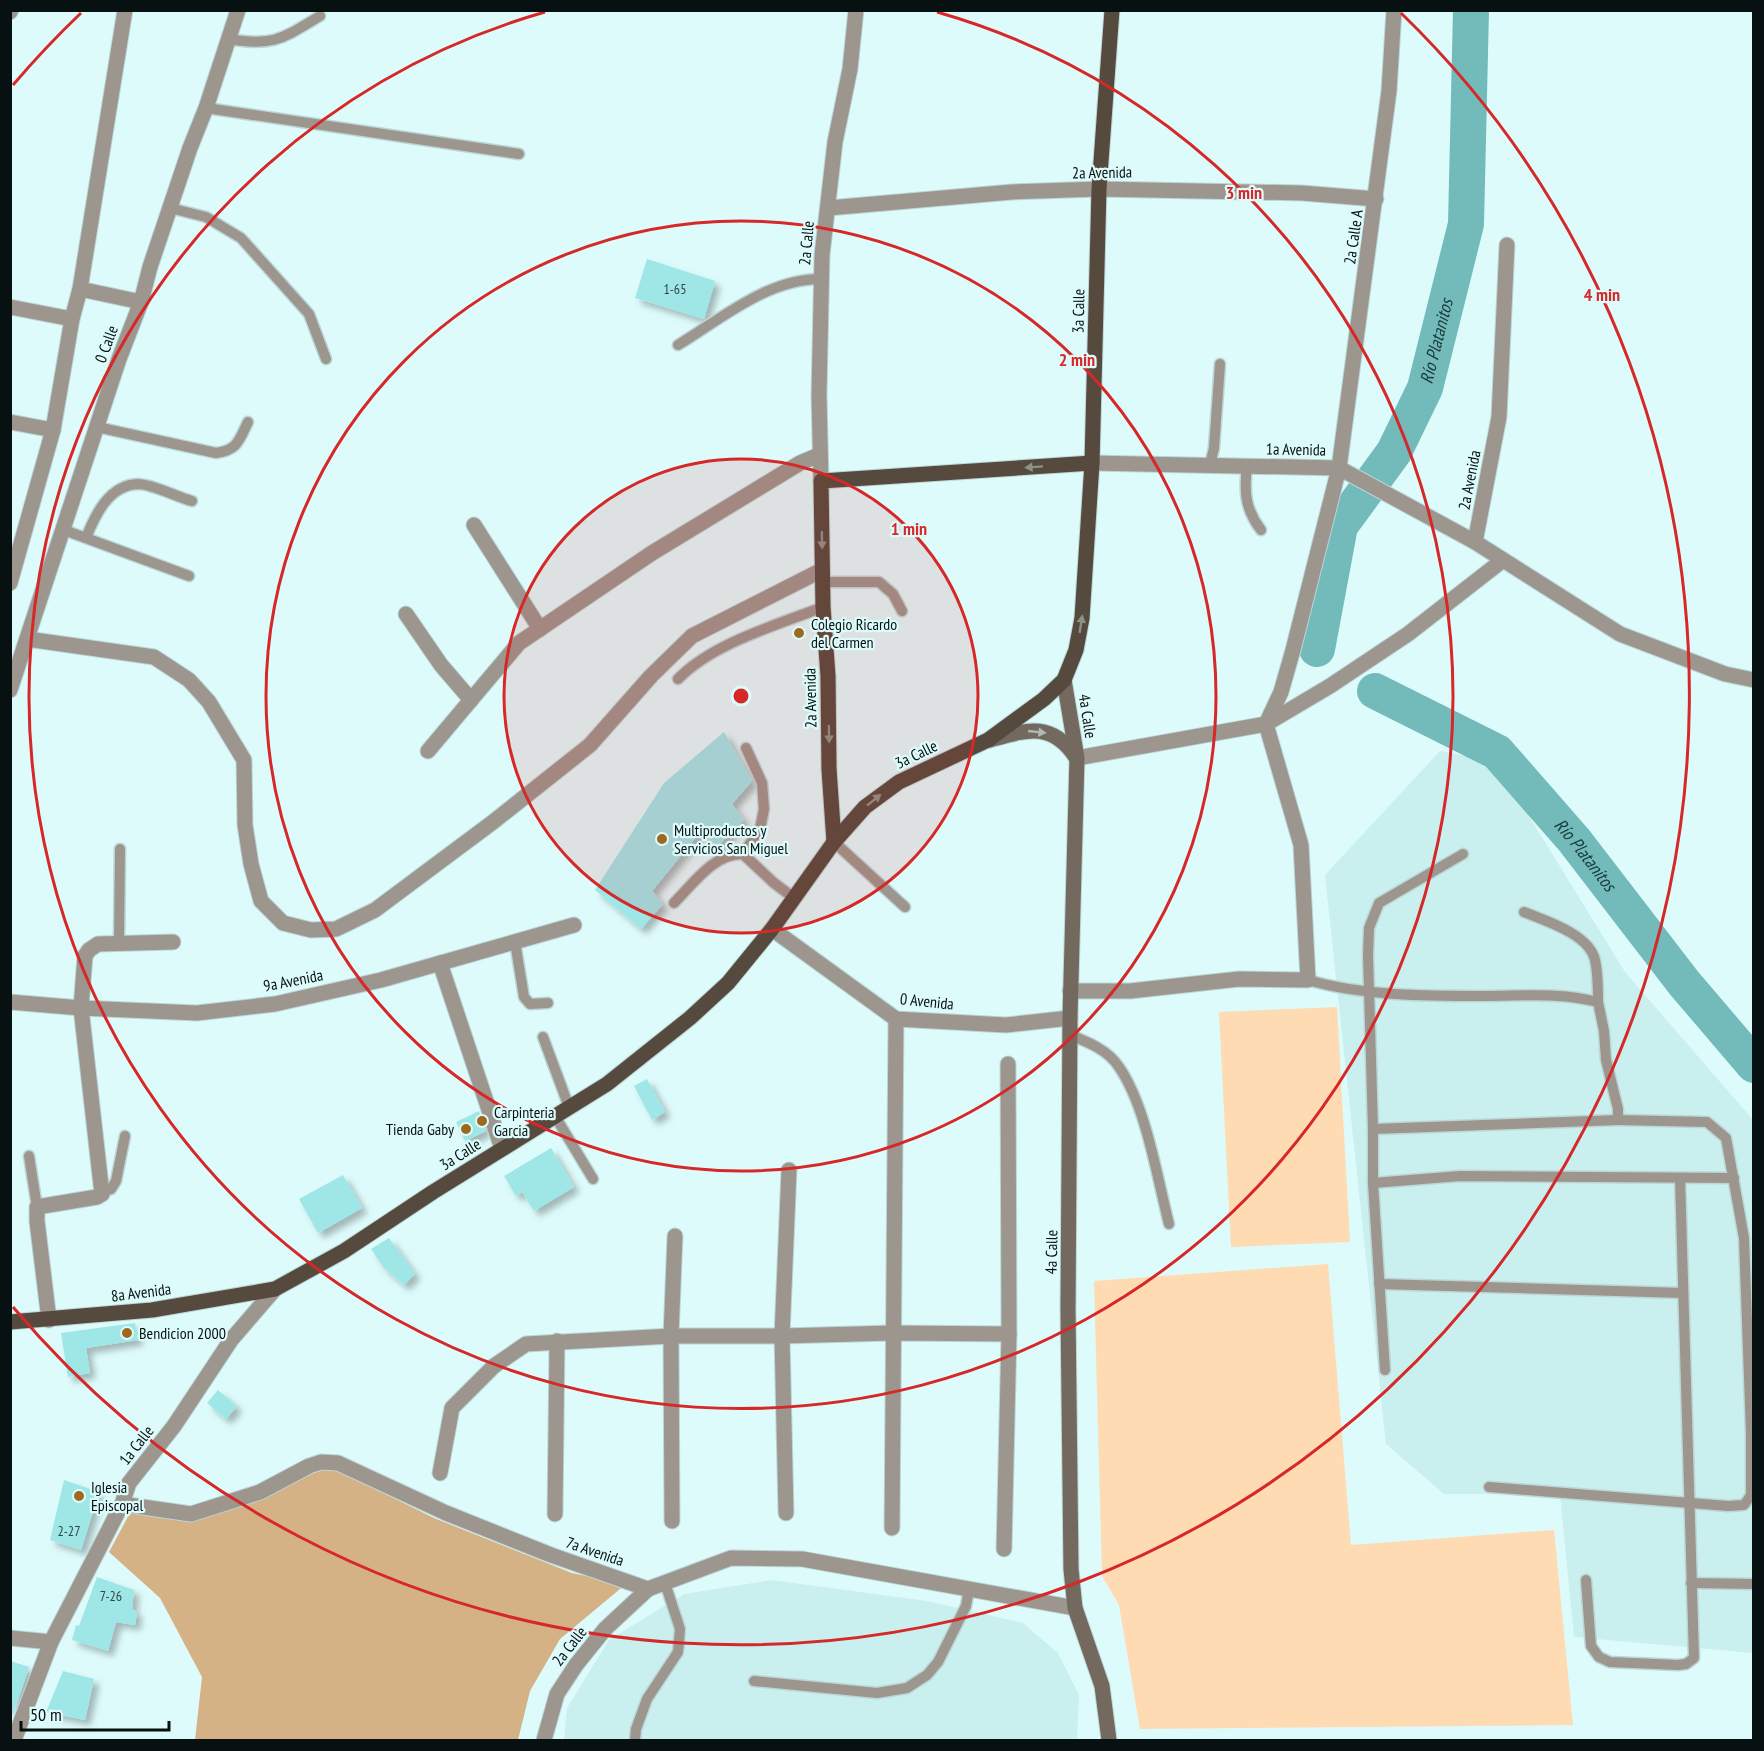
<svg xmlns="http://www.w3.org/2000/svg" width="1764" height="1751" viewBox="0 0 1764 1751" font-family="'PT Sans Narrow',sans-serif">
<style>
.built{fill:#c9efef}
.green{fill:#fedbb2}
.forest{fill:#d5b186}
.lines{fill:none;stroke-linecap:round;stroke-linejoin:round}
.river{stroke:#73babb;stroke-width:36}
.building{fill:#9fe6e7;filter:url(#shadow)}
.service-casing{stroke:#bcd6d6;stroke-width:13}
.pedestrian-casing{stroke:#bcd6d6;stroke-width:17}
.minor-casing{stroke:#bcd6d6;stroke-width:17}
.tertiary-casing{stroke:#bcd6d6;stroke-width:17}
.secondary-casing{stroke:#bcd6d6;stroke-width:17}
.primary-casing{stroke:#bcd6d6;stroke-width:17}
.service{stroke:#9c968e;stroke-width:10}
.pedestrian{stroke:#9c968e;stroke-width:15}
.minor{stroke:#9c968e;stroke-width:15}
.tertiary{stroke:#9c968e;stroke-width:15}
.secondary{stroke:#73695e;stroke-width:15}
.primary{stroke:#554a3d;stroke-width:15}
.oneway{fill:#8c9189}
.oneway2{fill:#aeb9b4}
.ring{fill:none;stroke:#d62828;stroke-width:3}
.poi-dot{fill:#9c691f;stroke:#defbfb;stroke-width:2}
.labels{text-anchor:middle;stroke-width:4.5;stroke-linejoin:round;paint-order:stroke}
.number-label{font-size:14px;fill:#2d4646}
.street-label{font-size:16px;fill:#071111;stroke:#defbfb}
.poi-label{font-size:16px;fill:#071111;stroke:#defbfb;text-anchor:start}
.water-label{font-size:18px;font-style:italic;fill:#183b3b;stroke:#defbfb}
.centre{fill:#d62828;stroke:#defbfb;stroke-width:3}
.ring-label{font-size:18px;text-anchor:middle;font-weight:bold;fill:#d62828;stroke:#defbfb;stroke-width:4.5;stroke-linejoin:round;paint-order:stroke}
</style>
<defs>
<filter id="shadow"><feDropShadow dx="5.5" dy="5.5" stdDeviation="3" flood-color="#0004"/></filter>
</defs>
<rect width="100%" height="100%" fill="#defbfb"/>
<g class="built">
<path d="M1440 751 1495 761 1625 972 1753 1120V1653L1574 1637 1560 1494H1444L1386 1444 1325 875Z"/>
<path d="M771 1580 927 1601 1023 1623 1058 1653 1079 1695 1077 1740H564L567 1708 609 1640 684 1594Z"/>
</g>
<g class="green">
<path d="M1337 1007 1350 1242 1231 1247 1219 1012Z"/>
<path d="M1328 1264 1351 1545 1554 1530 1573 1725 1140 1729 1119 1605 1102 1576 1094 1281Z"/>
</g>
<path class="forest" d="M329 1466 434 1518 572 1573 626 1584 560 1639 530 1691 518 1740H195L202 1677 160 1598 109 1552 132 1509 190 1515 255 1501Z"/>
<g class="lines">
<g class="river">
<path id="s1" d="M1317 649 1340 526 1394 452 1425 388 1466 224 1471 10"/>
<path id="s2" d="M1375 691 1497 752 1574 840 1684 983 1754 1065"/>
</g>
</g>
<g class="building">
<path d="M647 259 715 281 704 319 635 298Z"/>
<path d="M724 732 752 781 732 804 744 820 717 847 702 830 652 891 663 904 641 929 595 890 664 783Z"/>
<path d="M647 1079 665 1112 652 1120 634 1086Z"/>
<path d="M479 1111 486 1131 465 1141 456 1122Z"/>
<path d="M551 1148 574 1187 534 1211 522 1192 516 1196 504 1176Z"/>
<path d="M343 1175 362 1208 318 1233 299 1199Z"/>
<path d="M389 1238 415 1274 404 1285 384 1268 371 1249Z"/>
<path d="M135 1323 138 1340 86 1348 90 1373 68 1377 61 1333Z"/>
<path d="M218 1390 237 1406 226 1419 207 1403Z"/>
<path d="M64 1480 99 1492 81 1550 50 1540Z"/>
<path d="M97 1577 134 1590 132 1609 137 1612 135 1625 116 1622 108 1651 72 1640 76 1625 79 1626Z"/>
<path d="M10 1661 29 1667 13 1714 10 1713Z"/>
<path d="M63 1671 94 1679 85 1720 46 1712Z"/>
</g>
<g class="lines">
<defs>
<g id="service">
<path d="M229 39C274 47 283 38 320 16"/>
<path d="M206 108 519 154"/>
<path d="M170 208 206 217 241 238 309 314 326 359"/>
<path d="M678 345C722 318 769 278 822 279"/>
<path d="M97 427 216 453C238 450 239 440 248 422"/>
<path d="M1210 465 1214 448 1220 364"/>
<path d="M1247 466C1244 492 1245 509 1261 530"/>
<path d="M64 530 189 576"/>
<path d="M86 538C95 515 109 485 138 484 152 484 177 497 192 501"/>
<path d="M823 582H879L893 594 902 611"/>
<path d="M678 679C713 643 777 625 823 607"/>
<path d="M834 842 905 907"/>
<path d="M743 854 760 829 764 809 762 783 746 748"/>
<path d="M674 903C692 885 715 852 743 854L774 883 794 898"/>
<path d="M1524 912C1546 921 1589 934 1595 960 1598 973 1598 988 1598 1002"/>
<path d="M515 942 524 997 530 1004 548 1003"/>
<path d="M119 943 120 849"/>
<path d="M1308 980C1363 996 1427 996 1485 996 1524 996 1560 992 1598 1002L1604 1031 1606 1060 1618 1109V1120L1707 1122 1726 1138 1744 1238 1751 1433V1495L1744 1505 1728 1506 1489 1487"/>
<path d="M1070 1035C1088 1042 1108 1050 1119 1067 1146 1106 1157 1177 1169 1224"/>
<path d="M543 1037 569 1107"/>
<path d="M555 1116 593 1179"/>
<path d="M1373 1129 1618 1120"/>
<path d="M29 1156 37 1207"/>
<path d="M1373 1183 1460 1176 1734 1178"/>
<path d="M102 1192 111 1189 116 1181 125 1136"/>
<path d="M1379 1284 1683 1293"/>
<path d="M1385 1370 1373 1183V1129L1368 955 1369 928 1379 903 1463 854"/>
<path d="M1586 1580 1591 1646 1599 1657 1610 1662 1678 1665 1686 1664 1694 1658 1680 1178"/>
<path d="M1691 1583 1754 1584"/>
<path d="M754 1681 877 1693 907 1688 927 1675 938 1662 966 1606 969 1589"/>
<path d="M635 1740 636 1729 647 1699 678 1652 680 1629 665 1583"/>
</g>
<path id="pedestrian" d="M440 963 502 1149"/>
<g id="minor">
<path d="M10 12 11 10"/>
<path d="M828 208 1012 192 1099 189 1302 193 1376 199"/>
<path d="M80 289 141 302"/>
<path d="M10 307 72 319"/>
<path d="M10 422 53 430"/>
<path d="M821 481 819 395 822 255 835 142 850 69 856 10"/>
<path d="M474 525 540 629"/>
<path d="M1475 542 1499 417 1507 245"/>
<path d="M10 583 53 430 72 319 80 289 125 10"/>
<path d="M406 614 441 665 471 700"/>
<path d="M27 639 154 657 189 680 209 702 244 760 245 825 251 864 261 901 283 923 311 930 336 929 375 910 493 822 590 745 651 676 692 636 822 570"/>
<path d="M10 690 119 359 141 302 150 267 190 148 206 108 238 10"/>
<path d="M428 751 519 643 652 553 800 463 819 455"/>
<path d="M1077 758 1266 724 1330 686 1408 634 1503 560"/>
<path d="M772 929 896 1019 1006 1025 1070 1018"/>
<path d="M1070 991H1130L1239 979 1308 980 1301 845 1266 724 1281 692 1293 650 1339 468 1389 91 1394 10"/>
<path d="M10 1002 81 1008 197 1013 275 1004 381 980 574 925"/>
<path d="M49 1320 37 1221V1207L97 1197 102 1194 81 1008 85 956 89 950 98 944 173 942"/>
<path d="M440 1473 452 1408 494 1366 526 1344 671 1336H782L892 1333 1009 1334"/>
<path d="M122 1504 191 1514 260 1492 309 1466 321 1462 338 1463 446 1513 551 1555 648 1589 731 1558 802 1559 1075 1608"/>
<path d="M786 1513 782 1336 789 1170"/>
<path d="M555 1514 557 1341"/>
<path d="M672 1521 671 1336 675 1236"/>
<path d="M892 1528 896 1019"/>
<path d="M1004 1549 1009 1334 1008 1064"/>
<path d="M10 1638 51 1642"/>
<path d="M14 1740 51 1642 122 1504 129 1483 174 1426 231 1340 275 1289"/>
<path d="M544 1740 557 1694 576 1665 605 1629 648 1589"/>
</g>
<path id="tertiary" d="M1092 463 1339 468 1475 542 1620 634 1725 674 1754 680"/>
<g id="secondary">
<path d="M1064 680 1077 758 1070 1018 1068 1310 1071 1569 1075 1608 1102 1686 1109 1740"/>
<path d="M990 740C1026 730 1051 721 1075 756"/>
</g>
<g id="primary">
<path d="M834 842 829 769 828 676 823 607 821 481 1092 463"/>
<path d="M10 1322 152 1310 275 1289 344 1251 433 1192 607 1084 690 1018 728 983 772 929 834 842 865 807 899 782 988 740 1044 699 1064 680 1076 650 1082 618 1092 463 1099 189 1112 10"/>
</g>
</defs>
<use href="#service" class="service-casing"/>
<use href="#pedestrian" class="pedestrian-casing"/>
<use href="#minor" class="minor-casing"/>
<use href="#tertiary" class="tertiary-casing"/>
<use href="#secondary" class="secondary-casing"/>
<use href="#primary" class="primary-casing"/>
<use href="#service" class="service"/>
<use href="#pedestrian" class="pedestrian"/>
<use href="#minor" class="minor"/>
<use href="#tertiary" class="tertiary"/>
<use href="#secondary" class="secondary"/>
<use href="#primary" class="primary"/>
</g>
<defs><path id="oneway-solid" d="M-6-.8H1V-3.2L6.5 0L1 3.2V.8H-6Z" transform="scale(1.5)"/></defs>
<g class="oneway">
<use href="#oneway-solid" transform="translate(1034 467) rotate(176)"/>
<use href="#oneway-solid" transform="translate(822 540) rotate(89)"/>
<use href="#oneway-solid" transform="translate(1081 624) rotate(-81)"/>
<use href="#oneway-solid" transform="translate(829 734) rotate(89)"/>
<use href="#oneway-solid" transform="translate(874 800) rotate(-39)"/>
</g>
<use class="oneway2" href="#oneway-solid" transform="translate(1037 732) rotate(6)"/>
<circle cx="741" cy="696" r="237" fill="#d62828" fill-opacity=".12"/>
<g class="ring">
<circle cx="741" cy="696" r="237"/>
<circle cx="741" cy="696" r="475"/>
<path d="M937 12A712 712 0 1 1 545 12"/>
<path d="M13 85A950 950 0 0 1 81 13M1401 13A950 950 0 1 1 13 1307"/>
</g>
<g class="poi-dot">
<circle cx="799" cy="633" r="6"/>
<circle cx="662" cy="839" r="6"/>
<circle cx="482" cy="1121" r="6"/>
<circle cx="466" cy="1129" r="6"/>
<circle cx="127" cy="1333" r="6"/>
<circle cx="79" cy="1496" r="6"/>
</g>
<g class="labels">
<g class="number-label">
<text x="675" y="294">1-65</text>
<text x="69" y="1536">2-27</text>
<text x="111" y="1601">7-26</text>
</g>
<g class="street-label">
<text transform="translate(1102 172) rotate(-1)" y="6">2a Avenida</text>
<text transform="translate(1353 237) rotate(-82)" y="6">2a Calle A</text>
<text transform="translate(806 243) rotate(-85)" y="6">2a Calle</text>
<text transform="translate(1078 311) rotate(-89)" y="6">3a Calle</text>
<text transform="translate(106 344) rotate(-70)" y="6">0 Calle</text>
<text transform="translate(1296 449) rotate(1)" y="6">1a Avenida</text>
<text transform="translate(1469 480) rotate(-79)" y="6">2a Avenida</text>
<text transform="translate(810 698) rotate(-91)" y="6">2a Avenida</text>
<text transform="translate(1088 716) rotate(81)" y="6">4a Calle</text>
<text transform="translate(916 754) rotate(-26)" y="6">3a Calle</text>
<text transform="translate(293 980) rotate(-11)" y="6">9a Avenida</text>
<text transform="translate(927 1001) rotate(6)" y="6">0 Avenida</text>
<text transform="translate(460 1154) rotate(-32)" y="6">3a Calle</text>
<text transform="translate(1051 1252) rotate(-89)" y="6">4a Calle</text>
<text transform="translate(141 1292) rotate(-7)" y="6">8a Avenida</text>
<text transform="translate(136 1445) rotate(-52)" y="6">1a Calle</text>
<text transform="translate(595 1551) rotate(19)" y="6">7a Avenida</text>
<text transform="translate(569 1646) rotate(-52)" y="6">2a Calle</text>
</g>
<g class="poi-label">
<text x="811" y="630">Colegio Ricardo<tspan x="811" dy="18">del Carmen</tspan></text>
<text x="674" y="836">Multiproductos y<tspan x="674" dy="18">Servicios San Miguel</tspan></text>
<text x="494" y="1118">Carpinteria<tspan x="494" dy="18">Garcia</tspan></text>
<text x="454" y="1135" text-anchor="end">Tienda Gaby</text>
<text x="139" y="1339">Bendicion 2000</text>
<text x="91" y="1493">Iglesia<tspan x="91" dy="18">Episcopal</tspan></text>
</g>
<g class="water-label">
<text dy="6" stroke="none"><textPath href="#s1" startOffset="336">Río Platanitos</textPath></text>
<text dy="6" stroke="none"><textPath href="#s2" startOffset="272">Río Platanitos</textPath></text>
</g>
</g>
<circle cx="741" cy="696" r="9" class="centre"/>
<g class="ring-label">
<text x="1244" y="199">3 min</text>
<text x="1602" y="301">4 min</text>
<text x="1077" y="366">2 min</text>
<text x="909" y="535">1 min</text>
</g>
<rect width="1764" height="1751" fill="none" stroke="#071111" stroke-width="24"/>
<path d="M21 1721v9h148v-9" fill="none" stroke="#071111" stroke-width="3"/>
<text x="30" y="1721" font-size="18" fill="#071111" stroke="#defbfb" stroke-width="4.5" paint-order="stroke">50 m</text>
</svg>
